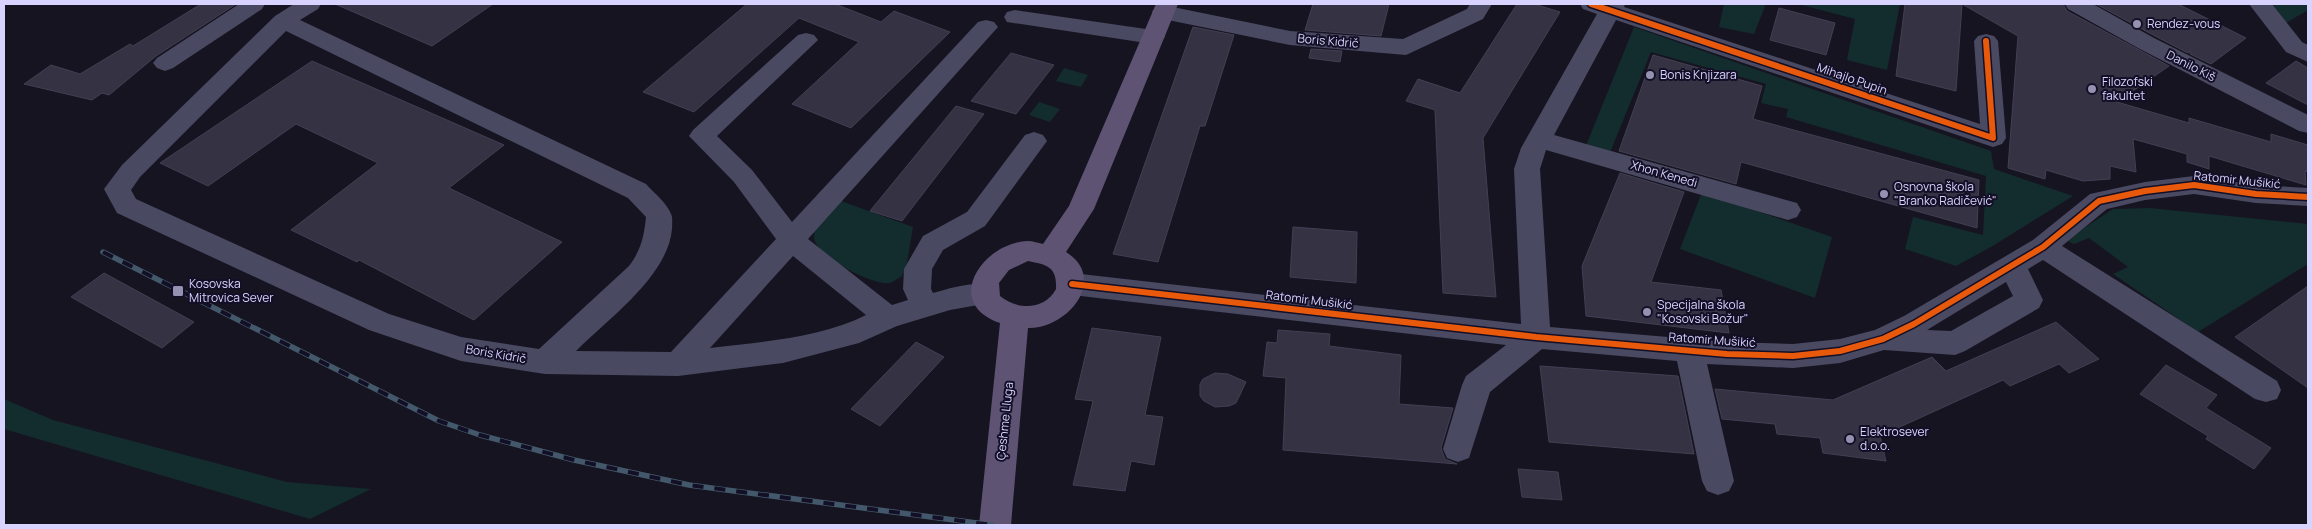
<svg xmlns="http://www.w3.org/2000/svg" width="2312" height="529" viewBox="0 0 2312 529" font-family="Manrope,sans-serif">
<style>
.green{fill:#132c2d}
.building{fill:#343243;stroke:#433f54}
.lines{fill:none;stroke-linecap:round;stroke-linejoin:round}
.minor{fill:#4a4962;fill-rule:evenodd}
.major{fill:#5e5373;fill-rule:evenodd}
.rail-casing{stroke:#43596b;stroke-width:5.5}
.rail{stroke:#130f26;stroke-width:4;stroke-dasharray:11;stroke-linecap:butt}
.cycleway-casing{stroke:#130f26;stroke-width:9}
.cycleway{stroke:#e8590c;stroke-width:6}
.poi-dot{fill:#9591b1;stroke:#130f26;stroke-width:2}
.labels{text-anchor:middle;stroke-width:4;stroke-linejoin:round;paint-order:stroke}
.poi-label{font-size:12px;fill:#d9d4ff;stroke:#130f26;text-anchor:start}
.street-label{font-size:12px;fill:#d9d4ff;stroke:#130f26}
</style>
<rect width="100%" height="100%" fill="#161421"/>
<g class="green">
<path d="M1724 4H1766L1754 34 1719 27Z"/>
<path d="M1798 4H1900L1887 70 1847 60 1855 19Z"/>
<path d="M2272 4H2308V10L2286 23Z"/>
<path d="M1634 27 1991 151 1994 169 2073 196 1991 247 1956 266 1905 249 1913 217 1983 235 1986 176 1786 117 1788 109 1761 103 1766 84 1651 52 1609 155 1585 148Z"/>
<path d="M1064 68 1088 75 1081 87 1056 81Z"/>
<path d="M1039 102 1060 109 1050 122 1029 115Z"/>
<path d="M1702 192 1832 237 1815 298 1680 249Z"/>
<path d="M841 201 913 227 907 263 902 276C898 278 893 283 888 283 871 285 814 255 814 237 814 222 831 211 841 201Z"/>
<path d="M2150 208 2308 224V264L2198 332 2113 274 2128 267 2089 238 2074 244 2066 240 2113 209Z"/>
<path d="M4 399 53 420 287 482 371 489 310 519 4 429Z"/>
</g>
<g class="building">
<path d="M201 4H236L156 56 109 95 102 93 92 100 24 84 51 65 80 74 130 44 133 46Z"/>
<path d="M335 4H493L432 46Z"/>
<path d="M747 4H835L881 22 894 11 950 32 851 128 792 104 859 42 799 18 694 112 643 92Z"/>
<path d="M1313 4H1389L1381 36 1305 30Z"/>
<path d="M1517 4H1534L1560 12 1483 138 1496 297 1443 293 1435 110 1406 101 1418 79 1460 93Z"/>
<path d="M1905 4H2063L2067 11 2169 66 2117 102 2189 123V118L2271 142V134L2308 145V172L2305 171 2306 185 2209 156V169L2187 162V154L2133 139 2136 172 2110 166V179L2083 181 2046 170 2045 179 2008 168 2018 36 1962 4 1956 91 1896 76Z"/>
<path d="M2096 4H2178L2246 38 2211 64 2190 54V51L2188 53 2155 36Z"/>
<path d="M1779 8 1835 23 1826 55 1770 40Z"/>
<path d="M1193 27 1234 35 1205 126H1200L1158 262 1113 254Z"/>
<path d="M1311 49 1342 51 1340 62 1309 58Z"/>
<path d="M1011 53 1054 65 1016 114 971 101Z"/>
<path d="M1653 55 1762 86 1753 119 1979 180 1977 228 1741 162 1736 184 1619 151Z"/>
<path d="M312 61 504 145 449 188 562 242 474 320 359 260 357 262 291 230 378 163 296 124 208 186 160 163Z"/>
<path d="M2296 61 2308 68V105L2266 83Z"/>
<path d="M956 106 984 114 902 221 870 211Z"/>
<path d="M1620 173 1684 192 1651 282 1721 290 1729 333 1586 316 1582 266Z"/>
<path d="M1293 227 1357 232 1356 283 1290 277Z"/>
<path d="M104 273 194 322 162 348 71 297Z"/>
<path d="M2308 286V388L2235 337Z"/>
<path d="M2056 322 2099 359 2069 373 2059 364 2010 386 2003 380 1880 436 1886 461 1823 453 1820 438 1777 434 1775 424 1722 419 1715 389 1833 400 1932 357 1946 371Z"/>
<path d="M1092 328 1161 337 1145 415 1163 417 1154 465 1131 461 1125 491 1073 485 1093 401 1075 399Z"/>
<path d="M1278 330 1330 334 1329 346 1401 355 1399 404 1453 408 1441 448 1445 459 1457 464 1283 450 1286 378 1263 376 1267 342 1277 343Z"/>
<path d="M916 342 944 357 880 426 851 409Z"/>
<path d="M2166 365 2217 395 2206 408 2271 448 2254 469 2206 439 2208 436 2140 394Z"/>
<path d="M1540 366 1678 376 1694 454 1549 442Z"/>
<path d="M1215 373 1228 374 1246 382 1236 403 1229 406 1215 407 1204 401 1200 396V384L1203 379Z"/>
<path d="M1518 469 1558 472 1562 500 1522 497Z"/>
</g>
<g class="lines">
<g class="minor">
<path d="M239 4H265L262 9 173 68 165 71 157 68 153 63 157 58Z"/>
<path d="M294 4H321L318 9 300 20 646 184C654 193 667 203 671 214 673 218 672 224 672 229 668 276 608 319 576 351L671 352 776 239 734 182 689 136 693 130 798 35 806 33 814 35 818 40 717 136 752 170 792 222 978 22 986 20 994 22 998 27 808 239 892 305 908 300 903 289 904 269 923 236 967 212 1025 135 1034 132 1043 135 1047 141 985 226 943 250 932 269 931 289 933 293C952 288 976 280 995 286L999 294 995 302 950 310 897 326 859 343 783 363 678 376 545 374 461 361 369 330 117 213 104 189 122 165 275 16ZM286 31 628 198 646 217C644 237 641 250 629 266L539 349 461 337 389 314 136 199 131 190 140 177ZM793 256 866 315C821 338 760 342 710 348Z"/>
<path d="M1470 4H1492L1483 19 1406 55 1290 45 1163 19 1155 17 1152 12 1155 7 1163 5 1290 31 1403 39 1467 9Z"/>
<path d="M1580 4H1625L1624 7 1980 124 1974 41 1978 36 1986 34 1994 36 1998 41 2006 138 2002 144 1993 147 1984 144 1616 20 1554 135 1797 203 1801 210 1797 217 1788 220 1546 150 1540 169 1550 327 1727 342 1793 344 1840 339 1875 330 1904 316 2033 240 2090 194 2145 182 2194 176 2256 185 2308 188V206L2256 203 2194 194 2145 200 2107 209 2062 246 2277 381 2281 390 2277 399 2266 402 2255 399 2043 260 2028 269 2043 300 2039 308 1965 351 1955 355 1884 350 1840 363 1793 368 1707 364 1734 481 1729 491 1718 495 1707 491 1702 481 1677 361 1542 349 1490 392 1469 458 1458 462 1447 458 1443 449 1462 385 1466 376 1506 345 1072 295 1062 292 1058 284 1062 276 1072 273 1521 324 1514 169 1521 148 1597 14 1583 9ZM2006 282 2013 296 1951 331 1927 330Z"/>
<path d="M2065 4H2093L2154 38 2308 115V133L2299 131 2138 48 2068 9Z"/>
<path d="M2249 4H2272L2302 42 2308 45V62L2286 52Z"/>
<path d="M1015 10 1153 30 1161 32 1165 37 1161 42 1153 44 1007 22 1004 17 1007 12Z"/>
</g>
<path class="major" d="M1156 4H1178L1094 209 1066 252C1109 279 1067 329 1028 328L1011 525H979L1000 323C942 303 982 243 1028 241 1033 241 1038 243 1043 244L1069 206ZM1028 261C1048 265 1057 267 1056 289 1044 311 1017 310 1000 296L999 283 1009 270Z"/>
<defs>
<path id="rail" d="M103 252 439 421 480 435 574 460 689 485 992 525"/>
</defs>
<use href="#rail" class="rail-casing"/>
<use href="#rail" class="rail"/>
<defs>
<g id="cycleway">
<path d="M1591 4 1993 138 1986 41"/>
<path d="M1072 284 1536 337 1727 354 1793 356 1840 351 1883 339 1914 324 2043 247 2099 201 2145 191 2194 185 2256 194 2308 197"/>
</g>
</defs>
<use href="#cycleway" class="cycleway-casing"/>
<use href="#cycleway" class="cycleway"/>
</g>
<g class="poi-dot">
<circle cx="2137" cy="24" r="5"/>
<circle cx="1650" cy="75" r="5"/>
<circle cx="2092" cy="89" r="5"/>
<circle cx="1884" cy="194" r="5"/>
<rect x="172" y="285" width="12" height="12" rx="2.5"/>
<circle cx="1647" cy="312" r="5"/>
<circle cx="1850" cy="439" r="5"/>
</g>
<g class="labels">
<g class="poi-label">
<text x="2147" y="28">Rendez-vous</text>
<text x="1660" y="79">Bonis Knjizara</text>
<text x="2102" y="86">Filozofski<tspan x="2102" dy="14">fakultet</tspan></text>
<text x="1894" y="191">Osnovna škola<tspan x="1894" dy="14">"Branko Radičević"</tspan></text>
<text x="189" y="288">Kosovska<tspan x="189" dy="14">Mitrovica Sever</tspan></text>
<text x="1657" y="309">Specijalna škola<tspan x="1657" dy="14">"Kosovski Božur"</tspan></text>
<text x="1860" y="436">Elektrosever<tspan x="1860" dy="14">d.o.o.</tspan></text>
</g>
<g class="street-label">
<text transform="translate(1328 41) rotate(5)" y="4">Boris Kidrič</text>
<text transform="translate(2191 66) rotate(27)" y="4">Danilo Kiš</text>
<text transform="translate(1852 79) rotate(19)" y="4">Mihajlo Pupin</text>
<text transform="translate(1664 174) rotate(16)" y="4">Xhon Kenedi</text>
<text transform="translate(2237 180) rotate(6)" y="4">Ratomir Mušikić</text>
<text transform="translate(1309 300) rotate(7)" y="4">Ratomir Mušikić</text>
<text transform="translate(1712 340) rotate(4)" y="4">Ratomir Mušikić</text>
<text transform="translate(496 354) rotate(10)" y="4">Boris Kidrič</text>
<text transform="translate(1005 421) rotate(-84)" y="4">Çeshme Lluga</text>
</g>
</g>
<rect width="2312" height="529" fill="none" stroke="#d9d4ff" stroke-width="10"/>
</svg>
